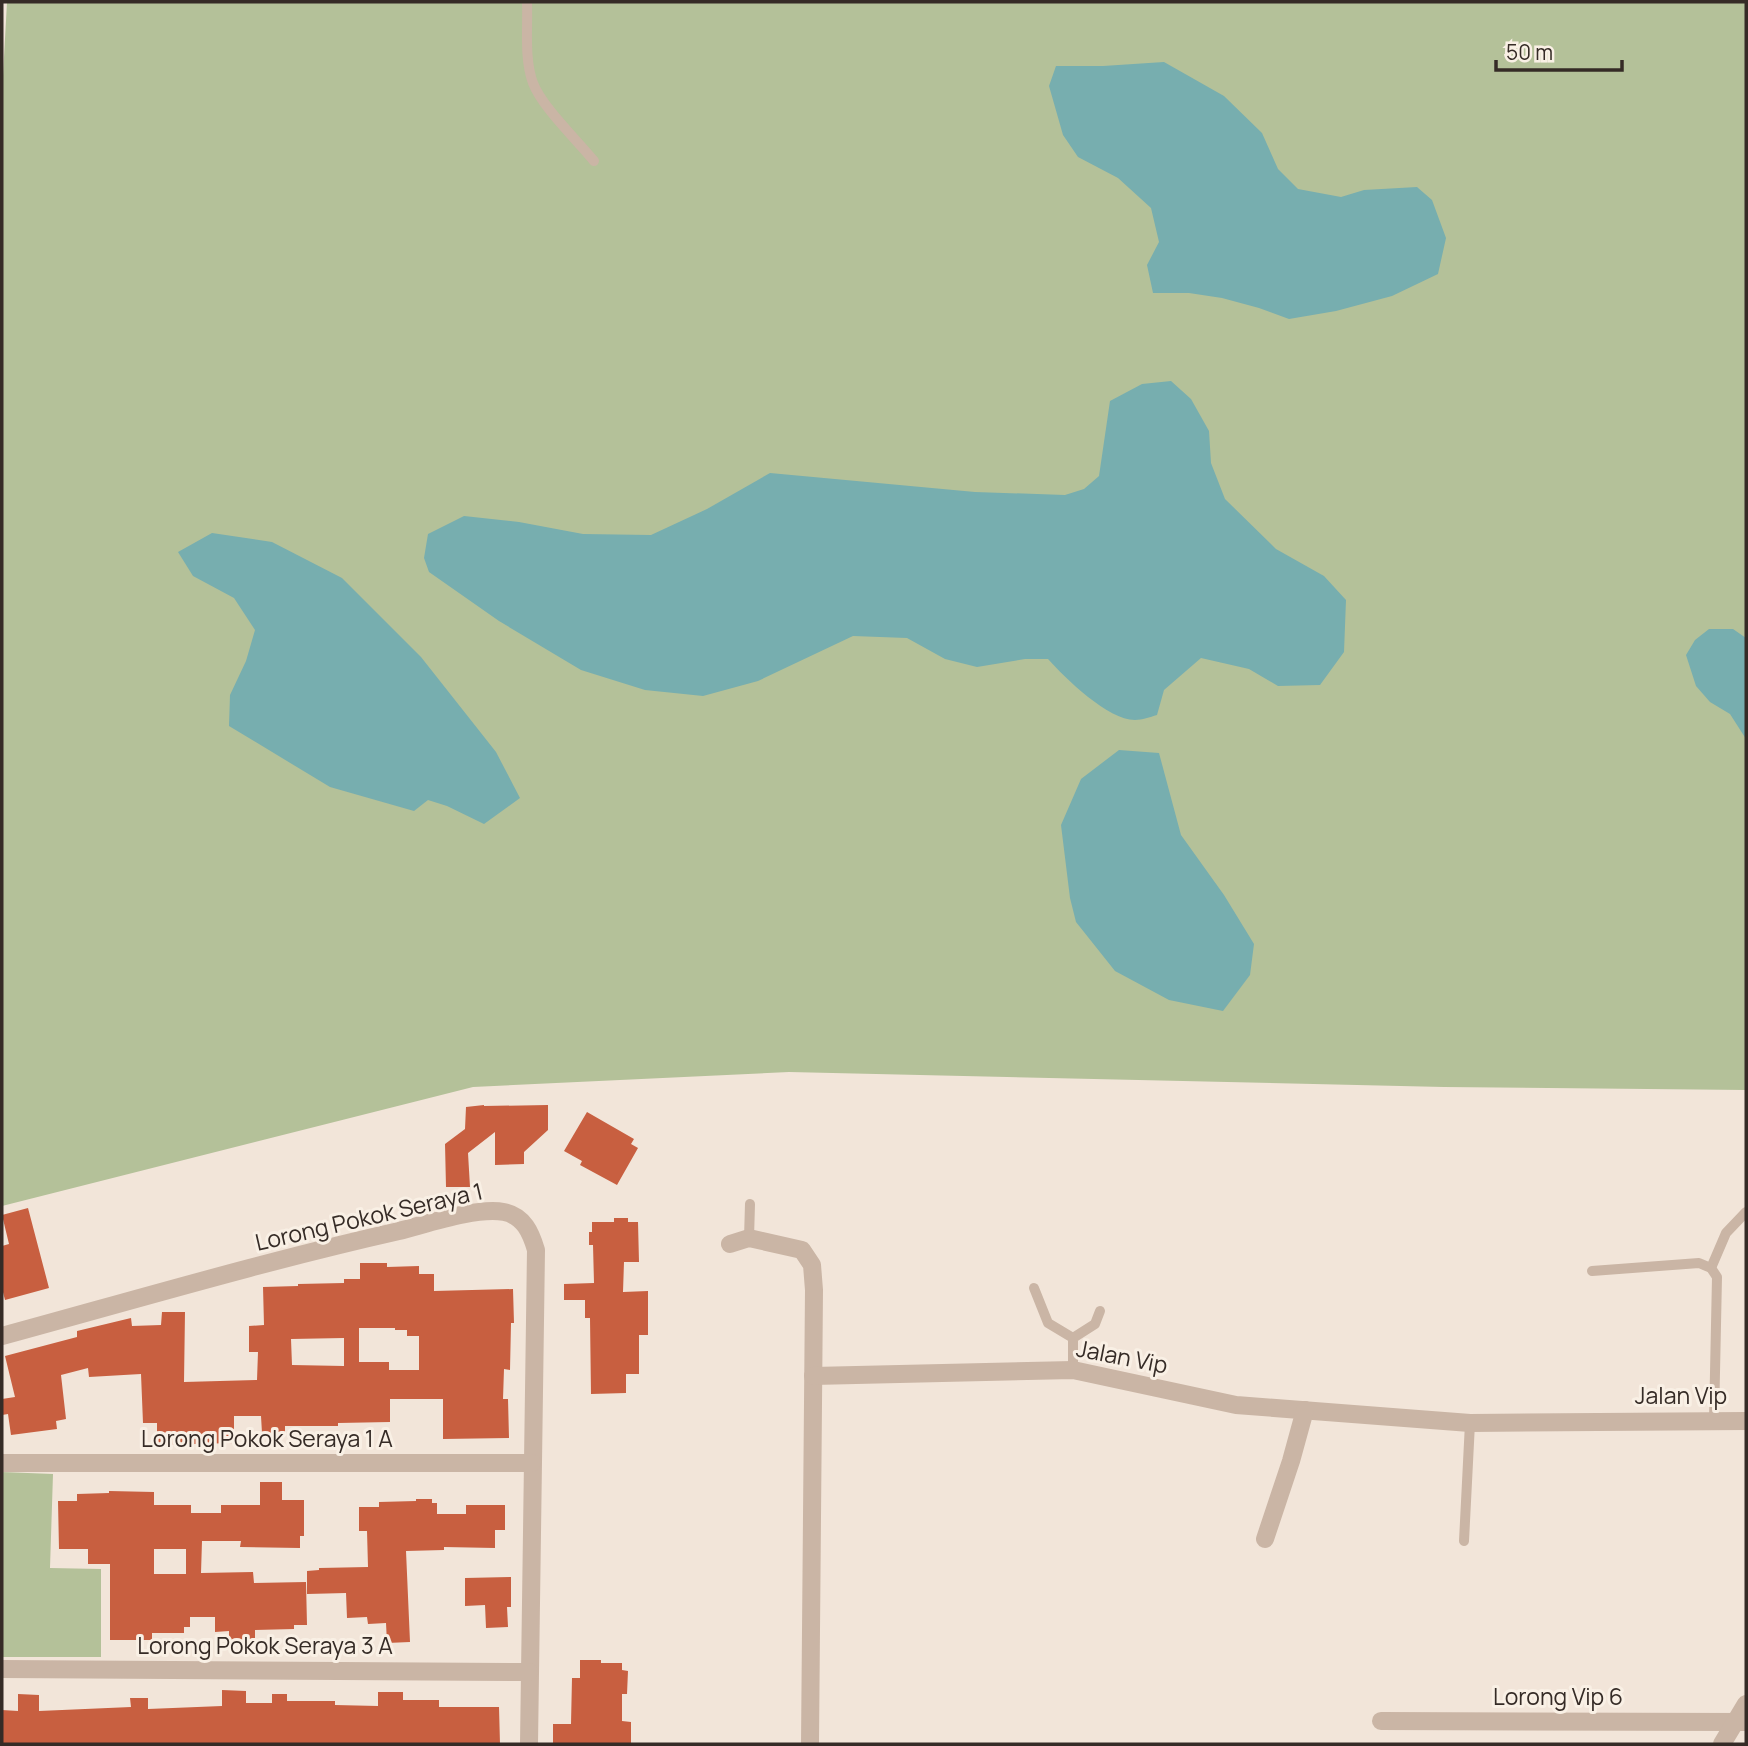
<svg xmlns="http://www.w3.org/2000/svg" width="1748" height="1746" viewBox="0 0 1748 1746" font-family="Manrope,sans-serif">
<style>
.green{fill:#b4c199}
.water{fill:#77aeaf}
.building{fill:#c85f40;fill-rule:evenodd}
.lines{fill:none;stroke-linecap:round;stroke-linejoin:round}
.service{stroke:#cab5a5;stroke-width:10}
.minor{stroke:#cab5a5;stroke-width:18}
.labels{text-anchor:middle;stroke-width:6;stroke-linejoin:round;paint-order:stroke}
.street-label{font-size:23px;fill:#352b26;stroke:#f9f0e5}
</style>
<rect width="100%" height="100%" fill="#f2e5d9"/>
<g class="green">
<path d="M7 2H1746V1090L1444 1087 789 1072 473 1087 2 1206V94Z"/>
<path d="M2 1472 53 1474 50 1568 101 1569V1657H2Z"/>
</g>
<g class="water">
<path d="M1164 62 1224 96 1262 133 1278 169 1298 189 1341 197 1364 190 1417 187 1432 200 1446 238 1438 274 1392 296 1336 311 1289 319 1259 308 1222 298 1189 293H1153L1147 265 1159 242 1151 208 1118 178 1078 157 1063 135 1049 86 1056 66H1103Z"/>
<path d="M1171 381 1191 399 1209 431 1211 463 1225 499 1276 549 1324 576 1346 600 1344 652 1320 685 1278 686 1249 669 1201 658 1164 690 1157 715C1150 717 1142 720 1135 720 1108 720 1065 678 1048 659H1025L977 667 945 659 907 638 853 636 758 681 703 696 645 690 581 670 499 621 429 572 424 558 428 534 464 516 519 522 583 534 651 535 707 509 770 473 975 492 1065 495 1084 489 1099 476 1110 401 1142 384Z"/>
<path d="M212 533 272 542 342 578 421 657 496 752 520 798 484 824 447 806 428 800 414 811 330 787 229 726 230 695 246 661 255 630 234 598 193 576 178 552Z"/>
<path d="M1709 629H1733L1746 638V739L1730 714 1710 702 1696 686 1686 655 1695 640Z"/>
<path d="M1119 750 1159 753 1181 835 1224 895 1254 944 1250 975 1223 1011 1169 1000 1115 971 1076 922 1070 898 1061 825 1081 779Z"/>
</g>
<g class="building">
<path d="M484 1105V1106L548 1105V1130L524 1152V1164L495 1165V1132L468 1153 470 1187H446L445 1144 465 1129 466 1107Z"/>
<path d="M587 1112 634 1139 631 1144 638 1148 617 1185 580 1165 582 1161 564 1151Z"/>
<path d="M28 1208 49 1288 5 1300 2 1288V1246L9 1244 2 1215Z"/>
<path d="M614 1218H628V1222H638L639 1262H624L623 1292 648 1291V1335H639V1374H626V1393L591 1394 590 1318H585V1300H564V1284L594 1283 593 1245H589V1232H592V1222H614Z"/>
<path d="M360 1263H387V1267L419 1266V1274H434V1291L513 1289 514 1323H511L510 1370 504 1369 503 1399H508L509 1438 443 1439V1399H390V1422L338 1423V1426H285V1433H262L261 1416H234V1443L157 1445V1423H143L141 1374 89 1377 88 1368 61 1375 66 1419 56 1421 57 1429 11 1435 8 1414 2 1415V1399L15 1397 5 1356 77 1337V1331L131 1318 132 1326 161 1325 162 1312H185L184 1382 257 1380 258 1352H249V1326L264 1325 263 1287 298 1286V1284L344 1283V1279H360ZM359 1328H395V1330H407V1336H419V1370H389V1362H359ZM344 1338V1366L292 1365 291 1339Z"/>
<path d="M260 1482H282V1500H304V1536H300V1548L240 1547 241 1541H202L201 1573 253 1572 254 1583 306 1582 307 1625H294V1629L255 1630V1642H229V1631L215 1632V1617H190V1627H184V1633H152V1640H110V1564H88V1549H59L58 1501H77V1494L109 1493V1491L154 1492V1505H191V1513H221V1505H260ZM154 1549H186V1574H154Z"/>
<path d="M416 1499H432V1503H437V1514H466V1505H505V1530H495V1548L444 1547V1550L406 1551 410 1642 387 1643 386 1623 368 1624 367 1617 347 1618 346 1593 307 1594V1571L319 1570V1568L368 1567 367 1531H359V1507H379V1502L416 1501Z"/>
<path d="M511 1577V1607H507L508 1627 486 1628 485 1605 465 1606V1578Z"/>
<path d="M580 1660H601V1663H622V1670L628 1671 627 1694H622V1721L631 1722V1744H553V1724H571L572 1678H580Z"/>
<path d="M222 1690 246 1691V1703H272V1694H287V1701H335V1705L378 1706V1692H403V1700H439V1707H499L500 1744H2V1710L18 1711V1694L39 1695V1711L131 1707 130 1698H148V1709L222 1706Z"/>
</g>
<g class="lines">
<g class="service">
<path d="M527 2C528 27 524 59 533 83 542 107 577 140 594 161"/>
<path d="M749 1238 750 1204"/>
<path d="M1711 1268 1726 1233 1746 1212"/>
<path d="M1592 1271 1699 1263 1711 1268 1717 1277 1714 1420"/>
<path d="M1034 1288 1048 1323 1073 1338"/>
<path d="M1073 1370V1338L1095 1324 1100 1311"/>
<path d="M1464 1541 1470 1423"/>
</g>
<g class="minor">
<path d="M730 1244 749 1238 802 1250 812 1265 814 1290 810 1744"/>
<path d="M2 1336C134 1300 266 1261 399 1231 427 1224 476 1207 504 1212 524 1216 531 1233 536 1250L529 1744"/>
<path d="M813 1376 1073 1370 1236 1405 1470 1423 1746 1421"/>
<path d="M2 1463H532"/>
<path d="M1265 1539 1291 1461 1305 1410"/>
<path d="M2 1669 529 1672"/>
<path d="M1381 1721 1746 1722"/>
<path d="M1722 1744 1746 1704"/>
</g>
</g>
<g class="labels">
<g class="street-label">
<text transform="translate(369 1217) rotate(-13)" y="8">Lorong Pokok Seraya 1</text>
<text transform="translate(1122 1357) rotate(11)" y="8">Jalan Vip</text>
<text x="1681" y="1404">Jalan Vip</text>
<text x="267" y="1447">Lorong Pokok Seraya 1 A</text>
<text x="265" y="1654">Lorong Pokok Seraya 3 A</text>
<text x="1558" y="1705">Lorong Vip 6</text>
</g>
</g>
<rect width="1748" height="1746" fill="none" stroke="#352b26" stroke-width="7"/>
<path d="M1496 60v10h126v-10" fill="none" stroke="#352b26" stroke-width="3.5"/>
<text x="1506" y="60" font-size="21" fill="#352b26" stroke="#f9f0e5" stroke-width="5" paint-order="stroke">50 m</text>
</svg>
